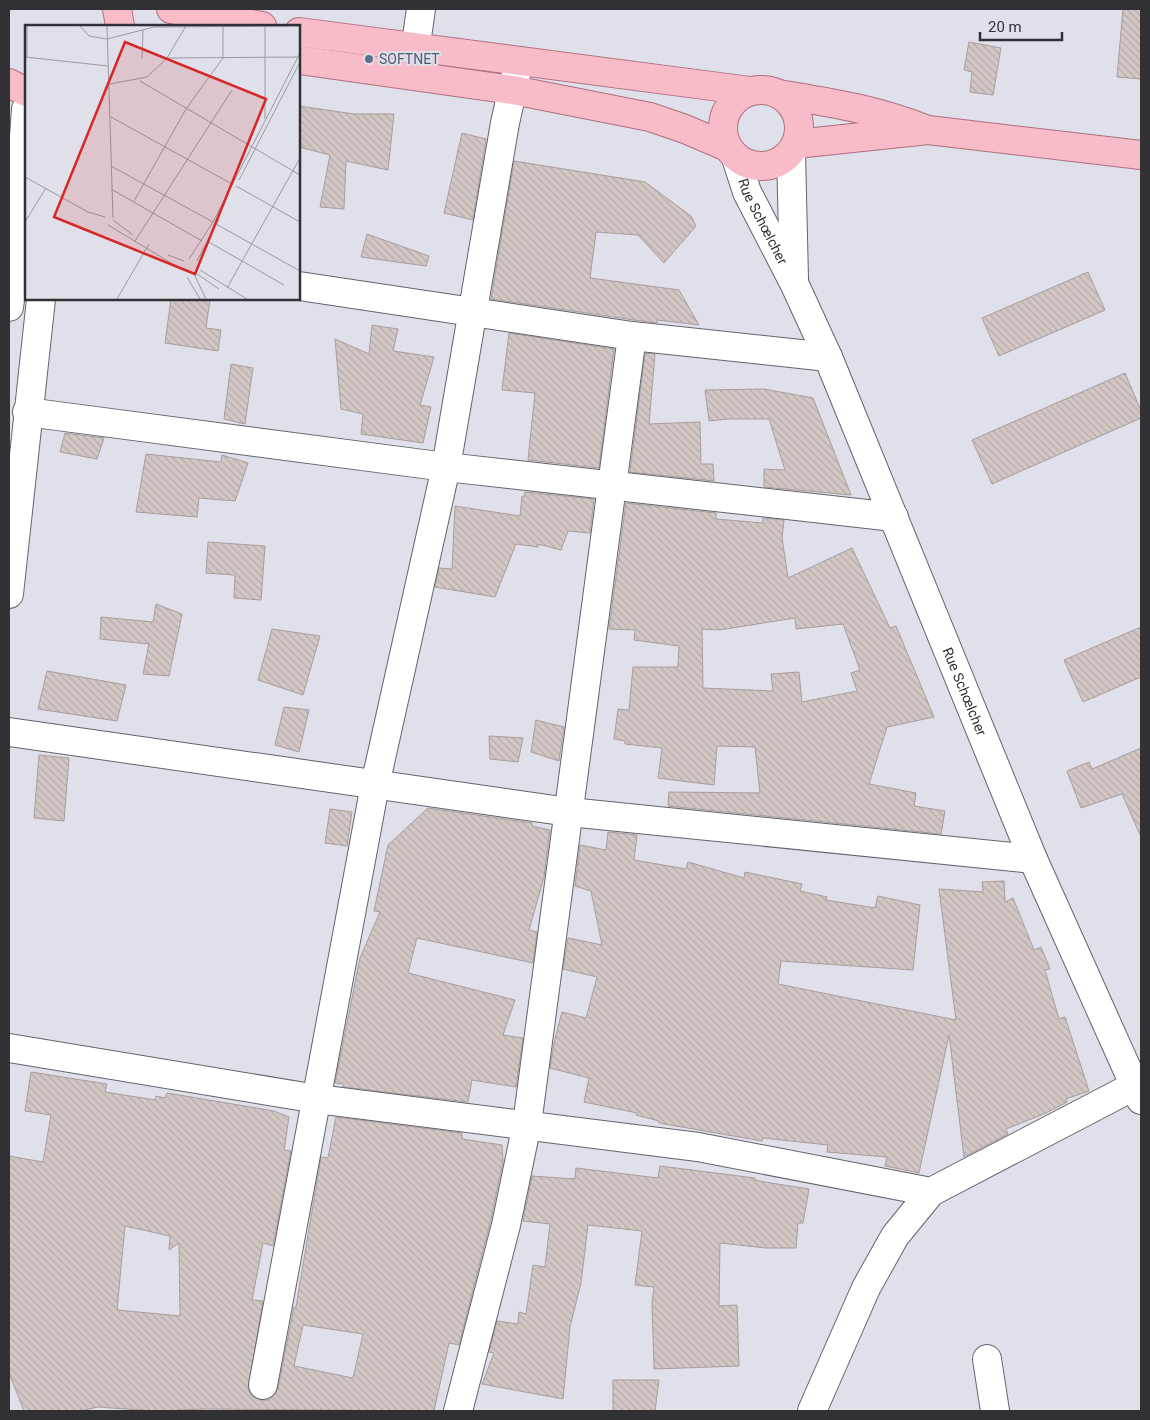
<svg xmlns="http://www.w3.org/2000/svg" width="1150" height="1420" viewBox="0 0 1150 1420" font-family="Roboto,sans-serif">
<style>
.building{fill:url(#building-back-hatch);stroke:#a89d9b;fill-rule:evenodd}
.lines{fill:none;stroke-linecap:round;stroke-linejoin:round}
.minor-casing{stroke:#63646c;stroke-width:30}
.tertiary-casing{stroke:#63646c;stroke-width:30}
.primary-casing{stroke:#b06e7e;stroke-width:30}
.minor{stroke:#fff;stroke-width:28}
.tertiary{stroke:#fff;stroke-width:28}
.primary{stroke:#f8bcc9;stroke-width:28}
.service-dot{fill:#5c6f8a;stroke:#dfe0ea;stroke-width:2}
.labels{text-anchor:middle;stroke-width:4;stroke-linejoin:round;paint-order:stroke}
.service-label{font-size:14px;fill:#4e5e75;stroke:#dfe0ea;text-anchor:start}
.street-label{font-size:14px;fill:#313135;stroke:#dfe0ea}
.inset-road{fill:none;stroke:#999aa2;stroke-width:1}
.view{fill:#d62828;fill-opacity:0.15;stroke:#d62828;stroke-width:2.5}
.inset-edge{fill:none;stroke:#313135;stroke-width:2.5}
</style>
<defs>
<pattern id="building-back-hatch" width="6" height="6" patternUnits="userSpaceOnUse" patternTransform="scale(1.25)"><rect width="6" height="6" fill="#d2c7c5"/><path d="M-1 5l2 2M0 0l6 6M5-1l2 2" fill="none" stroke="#b5abaa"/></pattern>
</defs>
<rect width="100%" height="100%" fill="#dfe0ea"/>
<g class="building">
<path d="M1123 9H1141V79L1117 77Z"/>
<path d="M969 42 1001 48 993 95 970 92 972 72 964 70Z"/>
<path d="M299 106 354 114H394L388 170 346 161 344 209 320 207 330 155 299 147Z"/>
<path d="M462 133 486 139 473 220 444 213Z"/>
<path d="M514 161 645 182 691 216 696 226 664 263 638 235 596 232 590 278 679 290 699 325 657 320V323L634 320 491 299Z"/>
<path d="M367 234 429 256 426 266 361 257Z"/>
<path d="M1088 272 1105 310 999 356 982 318Z"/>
<path d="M171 299H210L206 328 221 330 218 351 165 343Z"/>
<path d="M372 325 398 329 393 351 434 357 420 405 431 407 423 443 361 434 363 414 341 409 335 339 369 354Z"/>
<path d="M509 333 614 349 599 468 528 460 535 393 502 390Z"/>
<path d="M645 353 655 354 649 424 700 422 701 464H713L714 481 630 472Z"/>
<path d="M231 364 253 368 245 424 224 419Z"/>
<path d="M1125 373 1141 411V418L992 484 972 440Z"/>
<path d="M764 389 813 398 851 495 764 487V469L785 470 769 419H728L709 421 705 390Z"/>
<path d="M65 433 104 438 97 459 60 452Z"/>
<path d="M146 454 221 462 222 455 248 463 235 501 199 498 197 517 136 512Z"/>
<path d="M525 492 594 499 590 533 568 531 561 550 538 544V547L516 544 495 597 435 587 439 568 452 569 455 506 520 516 522 496 524 497Z"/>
<path d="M626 503 716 513V519L763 523V518L784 520 782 538 788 578 852 548 890 628 896 626 934 717 887 727 869 784 916 793 914 806 945 811 941 834 668 806 669 792 760 793 755 747 717 746 714 785 658 778 662 748 625 744V741L614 739 618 709 629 710 633 667H678L679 646 634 640 635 630 609 629ZM795 618 796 629 843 624 860 670 851 673 857 691 802 702 799 672 771 674 773 691 703 688 702 629 719 630Z"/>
<path d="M208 542 265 546 261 600 234 598 235 575 206 573Z"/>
<path d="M156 604 182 614 169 676 143 674 149 644 100 639 101 617 153 622Z"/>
<path d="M1141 627V677L1083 702 1064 660Z"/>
<path d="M272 629 320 636 303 695 258 680Z"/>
<path d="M47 671 126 685 117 721 38 709Z"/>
<path d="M284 707 309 710 299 752 275 745Z"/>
<path d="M536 720 564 727 559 761 531 752Z"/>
<path d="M489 736 523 738 518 762 490 759Z"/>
<path d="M1141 748V837L1122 794 1081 808 1067 771 1089 762 1092 769Z"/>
<path d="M39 755 69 758 64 821 34 818Z"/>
<path d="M428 808 532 823V826L550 830 544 877 529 930 537 932 533 963 417 938 408 973 515 1000 503 1035 523 1038 516 1087 472 1080 468 1102 343 1087V1084L335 1083 360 958 380 912 374 911 388 845Z"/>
<path d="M330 809 352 812 347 846 325 843Z"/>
<path d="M608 832 637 835 634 860 686 869 688 862 744 878 745 872 802 884 800 891 827 897 826 900 875 908 878 896 920 905 913 970 781 961 778 984 956 1020 939 889 983 892 982 882 1004 881 1005 902 1013 898 1034 950 1041 947 1050 969 1045 970 1059 1019 1065 1017 1089 1091 1066 1099 1067 1102 1046 1113 1006 1129 1008 1134 964 1157 949 1035 919 1173 885 1166 887 1157 827 1152 828 1145 763 1138 762 1141 659 1123V1121L636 1115 637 1113 584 1102 589 1078 550 1068 554 1043 562 1012 586 1018 597 977 563 969 568 938 602 945 591 891 575 886 580 845 606 850Z"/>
<path d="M31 1072 107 1084 105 1092 155 1100 156 1096 165 1098 167 1093 274 1111 289 1117 284 1150 291 1151 273 1246 263 1243 252 1300 263 1301 248 1390 253 1397 261 1400H269L274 1395 278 1388 294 1307H296L321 1157 328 1158 336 1117 462 1133V1139L502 1145 503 1161 491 1219 459 1345 449 1343 434 1411 205 1409 154 1411 98 1407 80 1411H24L9 1373V1156L43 1162 51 1115 25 1111ZM125 1226 170 1236 169 1250 179 1243 180 1316 117 1310ZM303 1325 363 1334 353 1378 294 1366Z"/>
<path d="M660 1166 755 1178V1180L765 1182 809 1189 803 1223H798L796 1248H766L720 1243 719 1306 737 1305 739 1366 654 1369 652 1302 654 1287 635 1285 642 1231 588 1225 581 1283 570 1327 563 1399 482 1384 494 1353 489 1352 497 1321 518 1324 519 1312 526 1314 533 1265 545 1267 550 1224 523 1221 532 1176 575 1179 576 1168 658 1178Z"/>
<path d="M613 1380H659L655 1411H613Z"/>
</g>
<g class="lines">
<defs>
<g id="minor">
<path d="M412 71 421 9"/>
<path d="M299 286 632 336 828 357"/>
<path d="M27 412 446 467 894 517"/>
<path d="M9 732 569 812 1033 859"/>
<path d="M9 1048 317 1099 698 1147 931 1192"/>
<path d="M987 1359 995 1411"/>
<path d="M263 1385 375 785 446 467 505 123 519 61"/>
<path d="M458 1411 506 1225 527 1124 632 336"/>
<path d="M812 1411 866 1288 895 1236 931 1192 1134 1086"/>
</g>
<g id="tertiary">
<path d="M791 152 794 279"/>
<path id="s1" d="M736 158 747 192 794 283 828 357 1033 859 1141 1100"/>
<path d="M9 307 15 263 26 109"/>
<path d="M9 594 41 299"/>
</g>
<g id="primary">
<path d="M117 9 120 26"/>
<path d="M171 9 262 26"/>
<path d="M299 32 750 91"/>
<path d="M299 60 513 90 650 117 685 129 727 147"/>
<path d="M9 83 26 92"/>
<circle cx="761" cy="128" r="38"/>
<path d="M779 94C832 103 874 109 925 129"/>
<path d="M796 144 928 130 1141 155"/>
</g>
</defs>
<use href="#minor" class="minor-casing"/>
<use href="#tertiary" class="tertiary-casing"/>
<use href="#primary" class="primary-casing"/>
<use href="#minor" class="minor"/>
<use href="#tertiary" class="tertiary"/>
<use href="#primary" class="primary"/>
</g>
<circle class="service-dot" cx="369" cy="59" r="5"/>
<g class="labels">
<g class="service-label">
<text x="379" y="64">SOFTNET</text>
</g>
<g class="street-label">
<text dy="5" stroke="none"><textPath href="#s1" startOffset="69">Rue Schœlcher</textPath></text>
<text dy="5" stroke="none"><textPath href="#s1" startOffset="581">Rue Schœlcher</textPath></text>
</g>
</g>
<g transform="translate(25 25)">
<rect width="275" height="275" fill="#dfe0ea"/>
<path class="inset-road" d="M55 1 64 11 82 14 129 2 275 1M82 1 88 193M240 1V94M0 32 83 41M2 33V1M117 33 118 5M142 33 273 32M115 56 275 150M85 59 122 52 142 33 161 1M86 92 207 159M86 141 188 197M0 152 63 187 80 192M214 155 275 37M211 161 275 197M86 164 177 216M109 176 161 84 198 33V1M88 195 108 210M0 197 21 163M191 199 275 246M83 200 156 244M110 216 207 65M182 216 259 260M143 230 159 236M164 234 188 197 275 28M172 236 194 194M175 245 222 274M172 249 194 264M170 251 181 274M162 252 175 274M202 263 275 133M92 274 124 219"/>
<path class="view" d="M100 17 241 74 170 249 29 192Z"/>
<rect width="275" height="275" class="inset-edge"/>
</g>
<rect width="1150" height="1420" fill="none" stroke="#313135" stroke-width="20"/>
<path d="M980 32v8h82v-8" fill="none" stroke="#313135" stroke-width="2.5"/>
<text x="988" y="32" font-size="15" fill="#313135" stroke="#dfe0ea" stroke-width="4" paint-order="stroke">20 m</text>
</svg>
